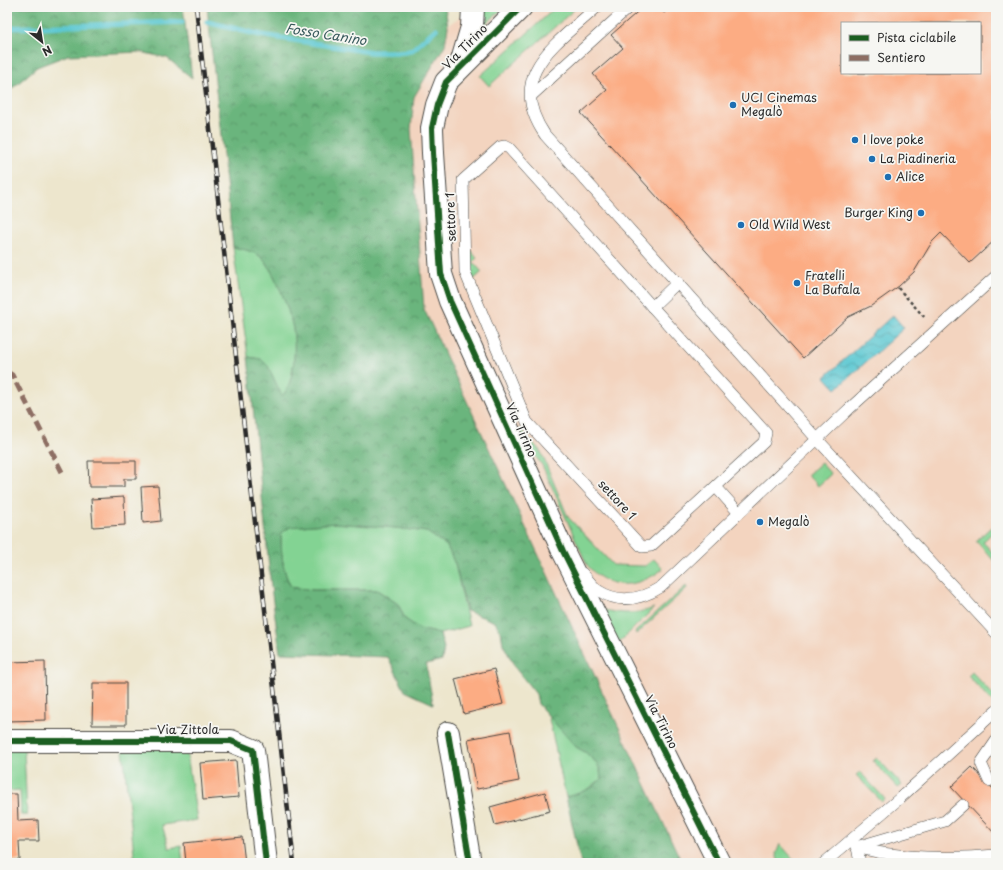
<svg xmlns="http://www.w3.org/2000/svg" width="1003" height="870" viewBox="0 0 1003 870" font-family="'Playpen Sans',sans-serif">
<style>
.built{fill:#f3d4bf;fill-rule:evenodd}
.green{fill:#83d393;stroke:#577f5f}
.forest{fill:url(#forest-crowns);stroke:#4a7054}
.water{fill:url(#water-waves);stroke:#42797e}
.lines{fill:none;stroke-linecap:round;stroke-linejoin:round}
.stream{stroke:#5ac7d1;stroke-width:5.5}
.building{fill:#fcac83;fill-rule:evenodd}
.service-casing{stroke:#484743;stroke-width:12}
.minor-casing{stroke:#484743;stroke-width:24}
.tertiary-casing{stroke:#484743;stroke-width:24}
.path{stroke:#484743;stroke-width:2.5;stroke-dasharray:3 3;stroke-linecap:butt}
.service{stroke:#fff;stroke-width:11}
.minor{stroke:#fff;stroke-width:22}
.tertiary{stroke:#fff;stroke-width:22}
.rail-casing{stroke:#2b2b2b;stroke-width:4.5}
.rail{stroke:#f6f6f2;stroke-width:3;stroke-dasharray:9;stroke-linecap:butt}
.quiet{stroke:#8d6e63;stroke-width:5;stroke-dasharray:10 5;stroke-linecap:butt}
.cycleway-casing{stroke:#f6f6f2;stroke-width:8}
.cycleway{stroke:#1b5e20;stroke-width:6}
.poi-dot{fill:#1f6fb2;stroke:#f6f6f2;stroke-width:1.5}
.labels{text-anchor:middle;stroke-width:3.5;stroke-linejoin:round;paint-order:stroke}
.street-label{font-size:12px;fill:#2b2b2b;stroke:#f6f6f2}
.poi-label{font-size:12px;fill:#2b2b2b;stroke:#f6f6f2;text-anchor:start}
.water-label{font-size:13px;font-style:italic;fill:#395a5d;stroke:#f6f6f2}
</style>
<defs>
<pattern id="forest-crowns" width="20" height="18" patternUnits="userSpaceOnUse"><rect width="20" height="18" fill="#6ab57d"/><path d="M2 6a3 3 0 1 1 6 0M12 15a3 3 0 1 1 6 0" fill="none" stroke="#579367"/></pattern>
<pattern id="water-waves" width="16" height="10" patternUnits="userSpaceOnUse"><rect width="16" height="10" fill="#5ac7d1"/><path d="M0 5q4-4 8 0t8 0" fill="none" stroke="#4ba2aa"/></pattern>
</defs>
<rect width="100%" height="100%" fill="#f6f6f2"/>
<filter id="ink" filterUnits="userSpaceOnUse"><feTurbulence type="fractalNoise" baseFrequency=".025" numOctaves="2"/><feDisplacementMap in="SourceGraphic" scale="8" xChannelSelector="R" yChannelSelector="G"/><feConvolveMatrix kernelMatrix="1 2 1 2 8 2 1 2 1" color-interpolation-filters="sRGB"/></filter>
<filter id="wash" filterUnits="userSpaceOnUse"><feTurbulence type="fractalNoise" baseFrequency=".012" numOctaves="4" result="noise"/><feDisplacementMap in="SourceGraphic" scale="16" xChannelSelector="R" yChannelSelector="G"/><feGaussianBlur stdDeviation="0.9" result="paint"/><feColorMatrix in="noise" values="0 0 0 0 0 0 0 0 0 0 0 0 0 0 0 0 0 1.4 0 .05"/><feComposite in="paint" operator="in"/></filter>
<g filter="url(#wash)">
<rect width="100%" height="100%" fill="#ede6cd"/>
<path class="built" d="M476 7H996V863H682L424 309 390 61ZM842 23H980V73H842Z"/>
<g class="green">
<path d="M480 7H505L480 29Z"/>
<path d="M556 7H577L489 86 480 76Z"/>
<path d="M233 247C243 249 258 252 264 260 277 277 289 308 293 328 296 346 295 384 282 396L276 384 261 359 248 357Z"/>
<path d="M469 249 477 258 473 262 482 272 473 280 469 265Z"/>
<path d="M520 428 541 452 568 517 613 565 645 566 654 559 663 569C638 588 609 592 587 565L542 465 526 444Z"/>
<path d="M821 463 831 474 818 486 807 475Z"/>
<path d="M335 523 396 528 427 532 447 546 455 564 469 626 440 634 420 629 405 619 398 604 377 590H313L291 587C282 570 281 552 281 533L290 527Z"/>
<path d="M991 527 994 531 983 542 996 556V563L976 541Z"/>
<path d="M686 586 687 588 636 634 635 632Z"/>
<path d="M654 608 617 645 600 609C620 614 636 615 654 608Z"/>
<path d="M972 672 996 698 993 703 968 676Z"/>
<path d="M548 714 576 747 585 752 594 760 600 769 601 779 585 792 566 797Z"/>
<path d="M186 747 197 820 162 825 169 848 181 846 183 863H135L123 750Z"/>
<path d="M7 748 24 749 27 815H21L20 790 7 791Z"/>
<path d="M877 758 902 785 898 788 873 761Z"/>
<path d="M860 772 885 799 882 802 856 775Z"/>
<path d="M780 844 797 863H779L776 854Z"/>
</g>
<g class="forest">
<path d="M7 7H183L192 78 167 58 140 52 68 55 37 67 7 93Z"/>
<path d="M207 7H445L448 27 445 45 414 97 411 129 424 309 682 863H581L566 797C580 793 591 790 601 779L600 769 594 760 585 752 576 747 538 704 536 694 516 669 503 644 501 632 495 622 467 611 455 564 447 546 427 532 396 528 335 523 290 527 281 533C281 552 282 570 291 587L313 590H377L398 604 405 619 420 629 440 634 444 648 442 660 426 664 433 704 405 691 388 657 280 653 271 587 248 357 261 359 268 366 282 396C295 384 296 345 293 328 288 307 277 277 264 260 258 252 243 249 233 247Z"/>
</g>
<path class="water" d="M893 315 904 328 836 389 825 377Z"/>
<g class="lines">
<g class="stream">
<path d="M207 22 261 35 371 52H406L412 50 436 29"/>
<path d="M7 28 182 22"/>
</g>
</g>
<g id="blocks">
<g class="building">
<path d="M643 7H659L664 13 671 7H996V239L970 263 941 233 932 242 914 272 899 286 871 306 848 317 803 358 581 113 607 90 593 74 623 48 611 35ZM842 23H980V73H842Z"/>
<path d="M88 461H136V479H124V487H89Z"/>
<path d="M158 486 161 521 143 523 141 487Z"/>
<path d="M124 497 125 525 93 527 91 499Z"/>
<path d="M45 661 46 720 7 721V662Z"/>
<path d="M494 669 503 704 464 714 455 679Z"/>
<path d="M93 683H126V725H92Z"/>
<path d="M510 731 519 781 477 789 468 739Z"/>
<path d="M236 760 239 797 203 800 200 763Z"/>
<path d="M972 767 996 792V835L951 787Z"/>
<path d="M545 792 550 811 495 825 490 807Z"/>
<path d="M7 794H17L18 821 38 820 39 841H19L20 860 7 861Z"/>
<path d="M242 837 245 863H186L184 843Z"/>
</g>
</g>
</g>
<g filter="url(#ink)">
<use href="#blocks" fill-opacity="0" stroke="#484743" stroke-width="1"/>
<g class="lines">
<defs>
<g id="service">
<path d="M597 7C556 44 504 75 545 135L817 439 996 633"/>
<path d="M531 96 629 7"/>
<path d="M505 146 509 148 766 433 764 442 651 546 642 547 527 422 465 272 463 180 500 147Z"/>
<path d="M652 307 678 282"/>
<path d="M716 487 739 513"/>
<path d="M582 573C587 578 593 587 599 591 620 604 642 599 661 587L849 409 996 276"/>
<path d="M989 781 981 763 996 741"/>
<path d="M856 847 945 821 963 805"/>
<path d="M824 863 900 798 996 711"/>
<path d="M860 863 857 847C895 859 957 859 996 855"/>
</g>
<g id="minor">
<path d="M448 733 470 863"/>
<path d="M7 741H231L253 750 266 863"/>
</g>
<g id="tertiary">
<path d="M521 7 446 82 437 105 432 128 433 153 441 274 450 301 563 551 719 863"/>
<path d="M461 64 472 27 473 7"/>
</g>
</defs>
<use href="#service" class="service-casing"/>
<use href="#minor" class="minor-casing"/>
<use href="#tertiary" class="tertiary-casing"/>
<path class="path" d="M898 288 926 319"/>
<use href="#service" class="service"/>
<use href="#minor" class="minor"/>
<use href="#tertiary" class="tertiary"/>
<defs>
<path id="rail" d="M196 7 294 863"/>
</defs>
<use href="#rail" class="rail-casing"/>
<use href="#rail" class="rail"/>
<path class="quiet" d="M7 372 12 375 62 472"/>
<defs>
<g id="cycleway">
<path d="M521 7 446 82 437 105 432 128 433 153 441 274 450 301 563 551 719 863"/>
<path d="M448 733 470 863"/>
<path d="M7 741H231L253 750 266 863"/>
</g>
</defs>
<use href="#cycleway" class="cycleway-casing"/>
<use href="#cycleway" class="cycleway"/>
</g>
</g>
<g class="poi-dot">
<circle cx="733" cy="105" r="4"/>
<circle cx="855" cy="140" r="4"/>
<circle cx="872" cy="159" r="4"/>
<circle cx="888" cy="177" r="4"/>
<circle cx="921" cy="213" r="4"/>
<circle cx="741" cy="225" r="4"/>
<circle cx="797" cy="283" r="4"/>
<circle cx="760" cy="522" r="4"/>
</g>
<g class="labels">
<g class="street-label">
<text transform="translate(465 47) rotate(-45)" y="4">Via Tirino</text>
<text transform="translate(451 217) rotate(-92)" y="4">settore 1</text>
<text transform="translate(521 430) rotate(66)" y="4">Via Tirino</text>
<text transform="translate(617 500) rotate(47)" y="4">settore 1</text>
<text transform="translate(661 722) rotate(63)" y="4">Via Tirino</text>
<text x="188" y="734">Via Zittola</text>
</g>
<g class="poi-label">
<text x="741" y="102">UCI Cinemas<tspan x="741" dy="14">Megalò</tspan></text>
<text x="863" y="144">I love poke</text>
<text x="880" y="163">La Piadineria</text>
<text x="896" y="181">Alice</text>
<text x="913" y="217" text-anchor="end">Burger King</text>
<text x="749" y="229">Old Wild West</text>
<text x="805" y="280">Fratelli<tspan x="805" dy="14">La Bufala</tspan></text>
<text x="768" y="526">Megalò</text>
</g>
<g class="water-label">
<text transform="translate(326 34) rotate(9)" y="5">Fosso Canino</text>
</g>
</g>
<rect width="1003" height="870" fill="none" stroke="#f6f6f2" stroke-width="24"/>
<rect x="841" y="22" width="140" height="52" fill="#f6f6f2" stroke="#a5a5a2"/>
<rect x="849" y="35" width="20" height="6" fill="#1b5e20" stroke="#a5a5a2"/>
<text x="877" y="42" font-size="12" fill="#2b2b2b">Pista ciclabile</text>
<rect x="849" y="55" width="20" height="6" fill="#8d6e63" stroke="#a5a5a2"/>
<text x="877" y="62" font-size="12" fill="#2b2b2b">Sentiero</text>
<g transform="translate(42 42) rotate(150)" stroke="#f6f6f2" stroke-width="3" paint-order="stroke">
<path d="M0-3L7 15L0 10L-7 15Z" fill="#2b2b2b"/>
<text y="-6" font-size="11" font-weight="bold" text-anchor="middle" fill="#2b2b2b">N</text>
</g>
</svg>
